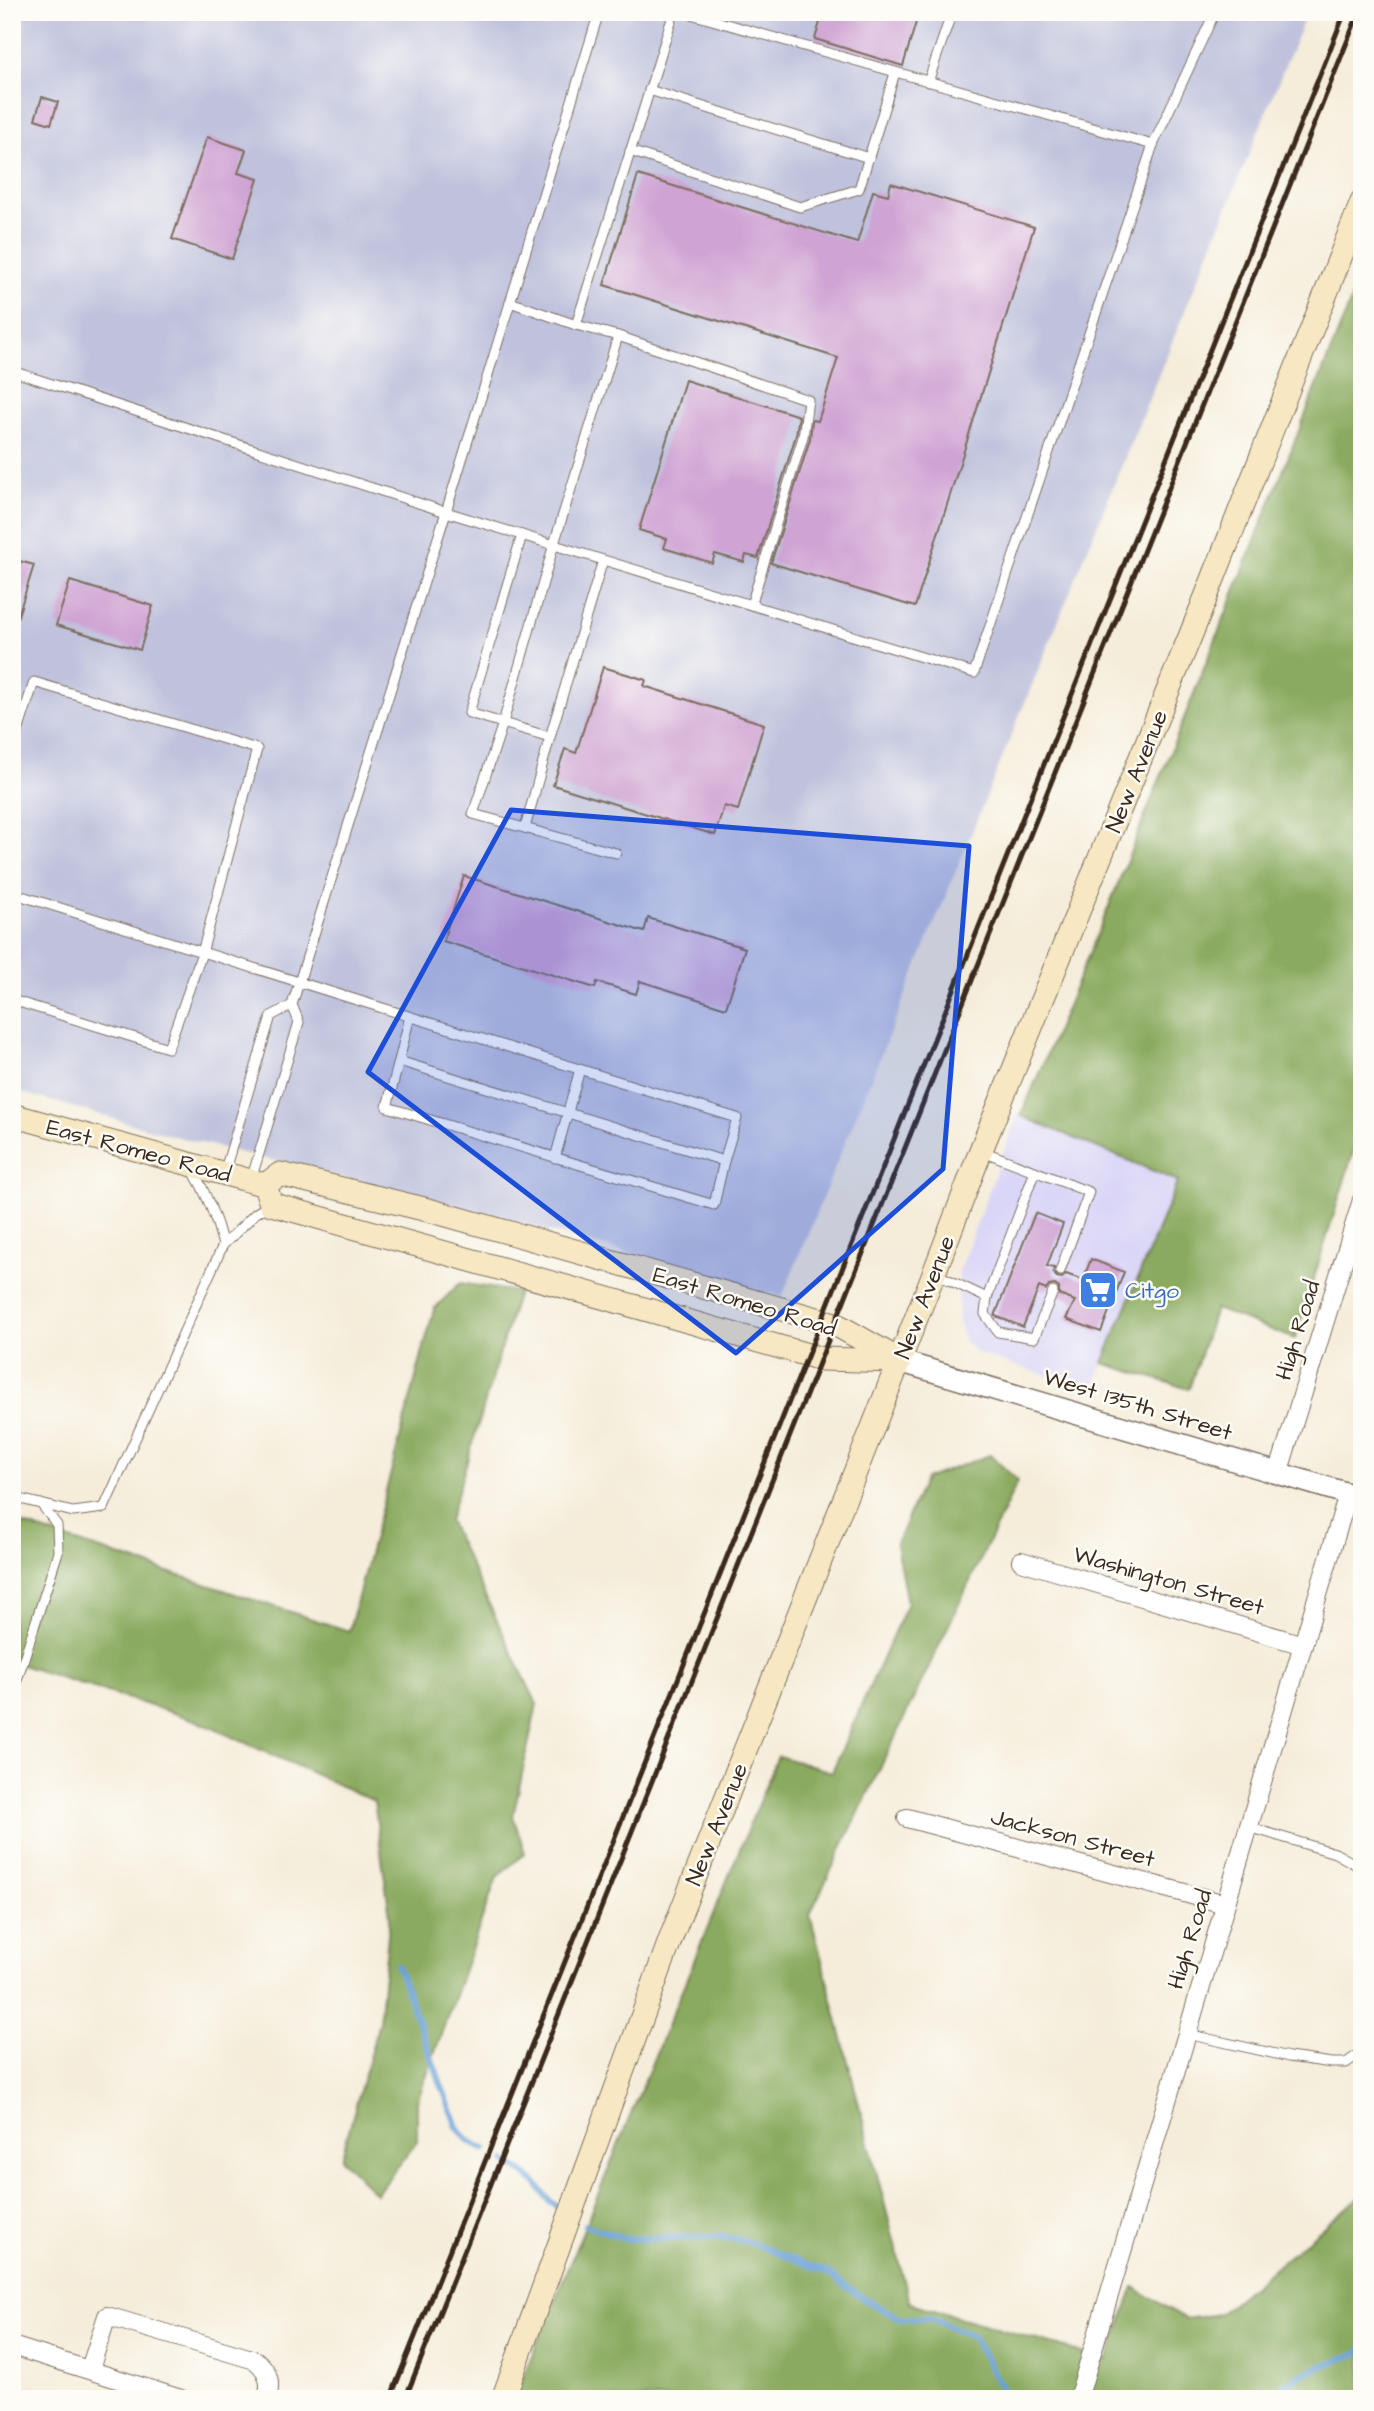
<svg xmlns="http://www.w3.org/2000/svg" width="1374" height="2411" viewBox="0 0 1374 2411" font-family="'Architects Daughter',sans-serif">
<style>
.built{fill:#dad6f7}
.industrial{fill:#c0c2dd}
.forest{fill:#8aaa5e;stroke:#626a3e;stroke-width:2}
.lines{fill:none;stroke-linecap:round;stroke-linejoin:round}
.stream{stroke:#69a1d8;stroke-width:6}
.building{fill:#cfa3d3}
.service-casing{stroke:#7c6e60;stroke-width:11}
.minor-casing{stroke:#7c6e60;stroke-width:20}
.tertiary-casing{stroke:#7c6e60;stroke-width:24}
.secondary-casing{stroke:#7c6e60;stroke-width:25}
.service{stroke:#fff;stroke-width:9}
.minor{stroke:#fff;stroke-width:18}
.tertiary{stroke:#fff;stroke-width:21}
.secondary{stroke:#f7e8c3;stroke-width:23}
.rail{stroke:#3b2a1e;stroke-width:5}
.marked{fill:#1d4ed8;fill-opacity:0.2;stroke:#1d4ed8;stroke-width:5;stroke-linejoin:round}
.labels{text-anchor:middle;stroke-width:5;stroke-linejoin:round;paint-order:stroke}
.street-label{font-size:23px;fill:#3b2a1e;stroke:#fdfcf7}
.shop-label{font-size:23px;fill:#366cbe;stroke:#fdfcf7;text-anchor:start}
</style>
<rect width="100%" height="100%" fill="#fdfcf7"/>
<filter id="ink" filterUnits="userSpaceOnUse"><feTurbulence type="fractalNoise" baseFrequency=".0143" numOctaves="2"/><feDisplacementMap in="SourceGraphic" scale="14" xChannelSelector="R" yChannelSelector="G"/><feConvolveMatrix kernelMatrix="1 2 1 2 8 2 1 2 1" color-interpolation-filters="sRGB"/></filter>
<filter id="wash" filterUnits="userSpaceOnUse"><feTurbulence type="fractalNoise" baseFrequency=".00686" numOctaves="4" result="noise"/><feDisplacementMap in="SourceGraphic" scale="28" xChannelSelector="R" yChannelSelector="G"/><feGaussianBlur stdDeviation="1.57" result="paint"/><feColorMatrix in="noise" values="0 0 0 0 0 0 0 0 0 0 0 0 0 0 0 0 0 1.4 0 .05"/><feComposite in="paint" operator="in"/></filter>
<g filter="url(#wash)">
<rect width="100%" height="100%" fill="#f5edda"/>
<path class="built" d="M1017 1115 1178 1181 1092 1390 978 1354 963 1340 958 1316 959 1271Z"/>
<path class="industrial" d="M12 12H1307L782 1297 474 1210 185 1139 12 1090Z"/>
<g class="forest">
<path d="M1362 273V1124L1295 1339 1215 1309 1189 1389 1103 1363 1178 1181 1021 1116 1107 911Z"/>
<path d="M460 1283 518 1292 449 1521 537 1704 513 1816 525 1853 497 1877 417 2102V2142L376 2194 341 2159 379 2022 390 1916 374 1801 195 1720 12 1662V1521L349 1631 434 1309Z"/>
<path d="M990 1455 1018 1481 810 1914 910 2303 1107 2360 1134 2287 1185 2319 1219 2314 1362 2195V2399H514L778 1756 832 1772 907 1603 896 1544 925 1479Z"/>
</g>
<g class="lines">
<g class="stream">
<path d="M397 1965 457 2127 469 2141 485 2149"/>
<path d="M506 2161 534 2181 549 2200 564 2212"/>
<path d="M585 2225 626 2239 722 2237 746 2241 826 2272 864 2299 901 2319 930 2318 973 2336 1007 2399"/>
<path d="M1273 2399C1291 2372 1330 2364 1359 2353L1362 2348"/>
</g>
</g>
<g id="blocks">
<g class="building">
<path d="M823 12H919L903 66 815 39Z"/>
<path d="M42 97 58 102 51 124 35 119Z"/>
<path d="M207 137 246 150 238 173 258 179 232 259 172 239Z"/>
<path d="M638 175 857 243 873 191 888 195 891 183 1034 227 915 607 771 563 810 439 812 420 818 421 838 358 604 285Z"/>
<path d="M685 380 799 416 796 435 758 558 746 555 744 562 715 554 712 563 664 548 667 539 639 530Z"/>
<path d="M12 559 34 565 16 622H12Z"/>
<path d="M70 581 153 606 140 650 56 625Z"/>
<path d="M603 667 646 680 644 686 764 724 738 810 724 806 715 835 553 785 565 749 576 753Z"/>
<path d="M464 876 644 932 648 918 745 948 726 1008 640 981 636 994 597 982 595 988 443 941Z"/>
<path d="M1035 1213 1063 1224 1047 1266 1054 1268 1053 1273 1057 1277 1062 1278 1066 1274 1083 1280 1091 1259 1124 1272 1101 1332 1066 1319 1075 1301 1059 1295V1288L1055 1285 1049 1286 1046 1290 1039 1287 1023 1327 995 1316Z"/>
</g>
</g>
</g>
<g filter="url(#ink)">
<use href="#blocks" fill-opacity="0" stroke="#7c6e60" stroke-width="2"/>
<g class="lines">
<defs>
<g id="service">
<path d="M684 12 1153 145 1215 12"/>
<path d="M928 82 952 12"/>
<path d="M649 90 869 158"/>
<path d="M630 151 800 207 859 189 895 73"/>
<path d="M510 302 576 325 674 12"/>
<path d="M576 325 618 336 808 400 803 437 751 605"/>
<path d="M12 371 446 512 974 673 1153 145"/>
<path d="M522 535 469 713 550 737"/>
<path d="M12 750 34 682 257 749 202 953 168 1048 12 1000"/>
<path d="M525 828 550 737 603 560"/>
<path d="M616 853 473 814 503 723 554 544 618 336"/>
<path d="M12 893 737 1118 724 1161 714 1205 387 1107 399 1061"/>
<path d="M410 1016 399 1061 724 1161"/>
<path d="M982 1151 1089 1192 1060 1271"/>
<path d="M555 1158 580 1069"/>
<path d="M192 1169C207 1194 216 1217 223 1245"/>
<path d="M224 1173 271 1016 292 1005"/>
<path d="M251 1180 299 1022 292 1005 446 512 599 12"/>
<path d="M934 1273 987 1298 985 1314 998 1332 1034 1338 1053 1292"/>
<path d="M987 1298 1035 1171"/>
<path d="M12 1497 73 1512 104 1508 223 1245 256 1213 271 1204"/>
<path d="M12 1696 58 1552 57 1525 41 1504"/>
<path d="M1249 1827 1335 1853 1362 1868"/>
<path d="M1362 1926V1931"/>
<path d="M1187 2034 1289 2057 1332 2063H1346L1362 2052"/>
</g>
<g id="minor">
<path d="M1278 1474 1362 1200"/>
<path d="M1021 1561 1303 1645"/>
<path d="M907 1818 1225 1904"/>
<path d="M12 2346 181 2399"/>
<path d="M90 2369 107 2316 255 2360C268 2370 273 2383 266 2399"/>
<path d="M1078 2399 1348 1494"/>
</g>
<path id="tertiary" d="M899 1361 1362 1498"/>
<g id="secondary">
<path d="M12 1115 265 1185"/>
<path d="M265 1185 271 1204 808 1355 821 1359 899 1361"/>
<path d="M265 1185 280 1174 432 1211 835 1324 897 1359"/>
<path d="M503 2399 672 1935 934 1273 981 1150 1200 612 1362 202"/>
</g>
</defs>
<use href="#service" class="service-casing"/>
<use href="#minor" class="minor-casing"/>
<use href="#tertiary" class="tertiary-casing"/>
<use href="#secondary" class="secondary-casing"/>
<use href="#service" class="service"/>
<use href="#minor" class="minor"/>
<use href="#tertiary" class="tertiary"/>
<use href="#secondary" class="secondary"/>
<g class="rail">
<path d="M390 2399 1345 12"/>
<path d="M405 2399 1359 12"/>
</g>
</g>
</g>
<path class="marked" d="M511 810 969 846 943 1169 736 1353 368 1072Z"/>
<defs>
<symbol id="supermarket-square" viewBox="-11 -11 22 22"><rect x="-9" y="-9" width="18" height="18" rx="4" fill="#3f7fe0" stroke="#fdfcf7"/><path d="M-6-5.5h2.5l.6 2H6L4.5 2H-2.5L-4.4-4H-6ZM-1.5 3.2a1.3 1.3 0 1 0 .1 0ZM3 3.2a1.3 1.3 0 1 0 .1 0Z" fill="#fff"/></symbol>
</defs>
<g fill-rule="evenodd">
<use href="#supermarket-square" x="1076" y="1268" width="44" height="44"/>
</g>
<g class="labels">
<g class="street-label">
<text transform="translate(1136 771) rotate(-68)" y="8">New Avenue</text>
<text transform="translate(139 1150) rotate(15)" y="8">East Romeo Road</text>
<text transform="translate(924 1297) rotate(-69)" y="8">New Avenue</text>
<text transform="translate(745 1301) rotate(17)" y="8">East Romeo Road</text>
<text transform="translate(1297 1330) rotate(-73)" y="8">High Road</text>
<text transform="translate(1138 1404) rotate(17)" y="8">West 135th Street</text>
<text transform="translate(1169 1580) rotate(16)" y="8">Washington Street</text>
<text transform="translate(716 1824) rotate(-68)" y="8">New Avenue</text>
<text transform="translate(1073 1837) rotate(15)" y="8">Jackson Street</text>
<text transform="translate(1189 1939) rotate(-73)" y="8">High Road</text>
</g>
<g class="shop-label">
<text x="1125" y="1298">Citgo</text>
</g>
</g>
<rect width="1374" height="2411" fill="none" stroke="#fdfcf7" stroke-width="42"/>
</svg>
